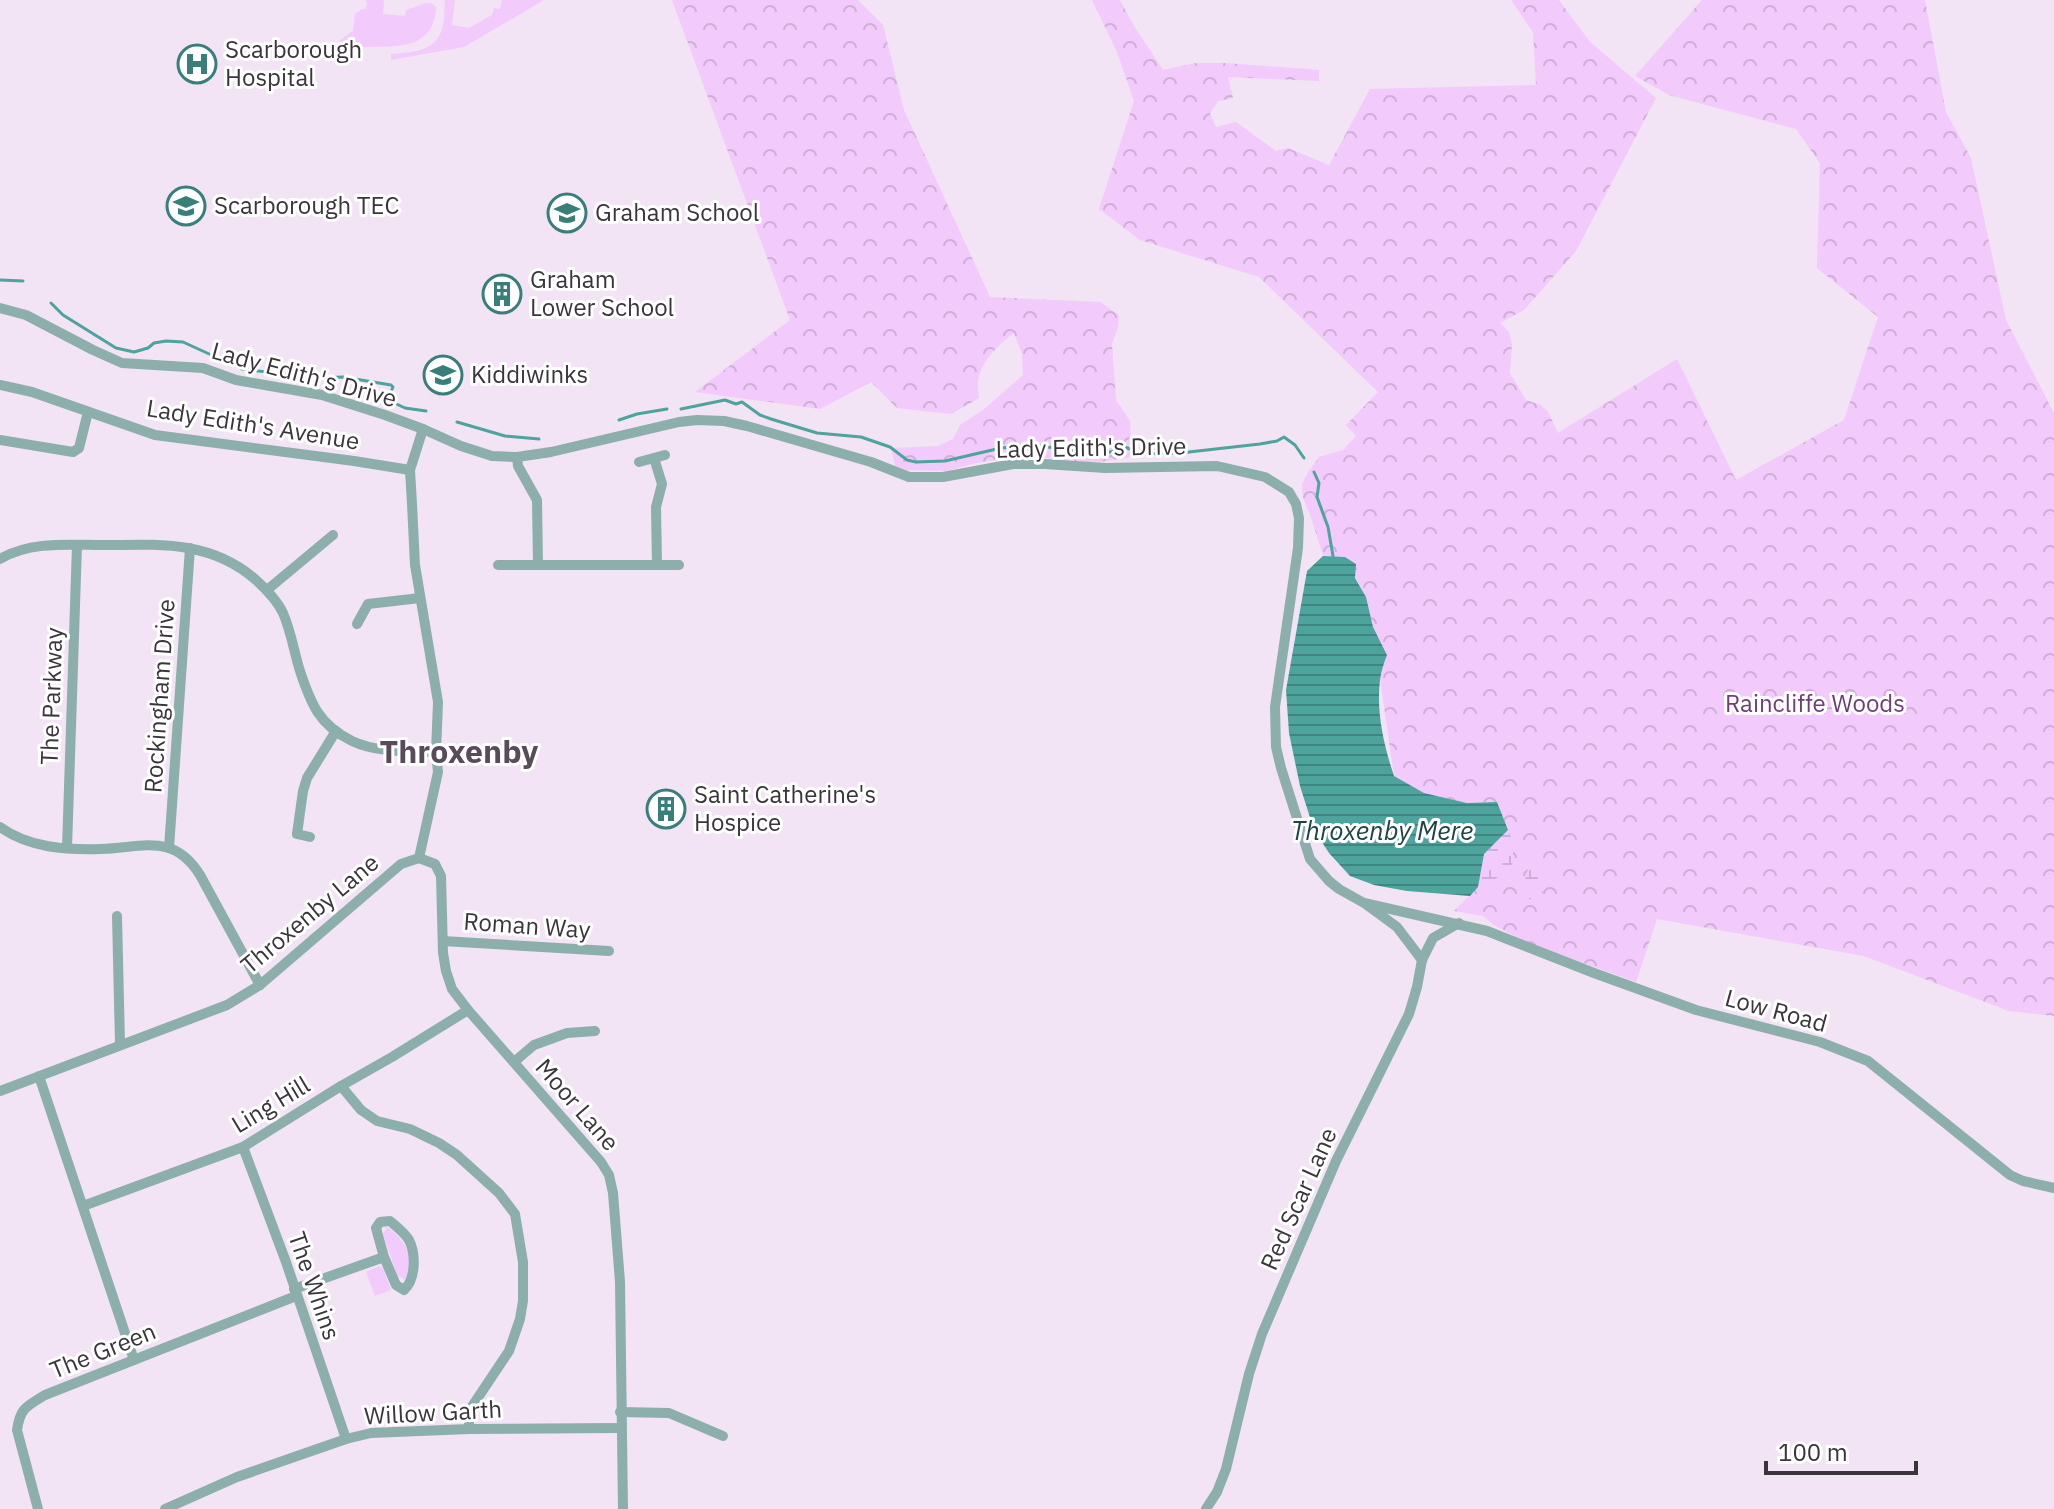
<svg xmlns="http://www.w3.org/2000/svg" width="2054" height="1509" viewBox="0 0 2054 1509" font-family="'IBM Plex Sans',sans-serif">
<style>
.green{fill:#f2cafb}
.forest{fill:url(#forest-crowns)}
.wetland{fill:url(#wetland-marsh)}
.water{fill:url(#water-rules)}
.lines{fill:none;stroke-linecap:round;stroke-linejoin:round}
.stream{stroke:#4ca49c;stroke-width:3}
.street{stroke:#8cafab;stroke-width:10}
.labels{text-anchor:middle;stroke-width:6;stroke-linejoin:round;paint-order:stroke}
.poi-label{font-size:24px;fill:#3a343b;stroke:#fff;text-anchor:start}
.street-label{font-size:24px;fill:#3a343b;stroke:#fff}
.park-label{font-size:24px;fill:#703c7b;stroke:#fff}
.water-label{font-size:26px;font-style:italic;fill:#1d4642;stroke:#fff}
.district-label{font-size:32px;font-weight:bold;fill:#584b5a;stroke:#fff}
</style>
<defs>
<pattern id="forest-crowns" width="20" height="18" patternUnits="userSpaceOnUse" patternTransform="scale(2)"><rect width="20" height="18" fill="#f2cafb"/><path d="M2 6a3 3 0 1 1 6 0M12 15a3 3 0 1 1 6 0" fill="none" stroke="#d0aed8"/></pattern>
<pattern id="wetland-marsh" width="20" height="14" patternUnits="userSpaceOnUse" patternTransform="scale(2)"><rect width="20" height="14" fill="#f2cafb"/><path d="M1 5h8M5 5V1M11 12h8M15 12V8" fill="none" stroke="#d0aed8"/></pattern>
<pattern id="water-rules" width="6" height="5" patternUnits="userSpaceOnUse" patternTransform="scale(2)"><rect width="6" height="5" fill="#4ca49c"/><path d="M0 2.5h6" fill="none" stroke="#408680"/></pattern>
</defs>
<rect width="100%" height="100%" fill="#f2e3f5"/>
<g class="green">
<path d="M364 0H384L383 14 405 16 406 10 426 3H431L436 7C434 52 393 46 360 47L359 43H340V40L353 31 355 14 362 9H366L367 1Z"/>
<path d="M445 0H455L452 25 469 28 492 15 494 8 500 9 502 0H544L464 47 391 60V54C408 53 434 52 441 32 445 23 444 10 445 0Z"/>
<path d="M387 1227C398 1233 410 1250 411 1263 411 1267 409 1273 408 1277L404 1279 397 1275 383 1234Z"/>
<path d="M379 1266 383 1268 391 1290 375 1296 366 1272Z"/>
</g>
<g class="forest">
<path d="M672 0H858L883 25 904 110 990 297 1100 302 1119 315 1118 327 1112 344 1116 400 1130 421 1132 457 1101 462H1069L1027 455 976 463 946 471 906 470 895 466 891 448 938 446 953 439 960 425 983 410 1023 375 1022 354 1014 333C999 344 978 364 978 384 977 388 979 393 979 398L951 414 897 408 871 382 820 409 695 392 790 320Z"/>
<path d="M1092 0H1120L1134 26 1163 70 1196 63H1225L1319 70V81L1228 77 1233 98 1218 101 1210 114 1216 127 1236 122 1276 151 1288 148 1329 165 1370 89 1536 85 1533 32 1511 0H1559L1590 42 1656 98 1576 251 1524 310 1500 323 1509 332 1512 344 1510 373 1526 400 1541 405 1548 412 1558 433 1677 359 1736 480 1844 420 1878 317 1817 268 1820 163 1796 129 1669 95 1635 76 1702 0H1925L1946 112 1971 158 2006 320 2054 413V1016L2009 1011 1864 956 1657 919 1636 982 1525 942 1494 925 1483 916 1454 911 1478 887 1484 854 1508 830 1497 802 1467 803 1424 793 1394 776 1380 678 1387 654 1373 627 1366 597 1345 557 1323 556 1312 520 1303 498 1302 484 1307 474 1319 457 1343 450 1356 436 1346 425 1378 392 1259 277 1140 240 1099 209 1134 101 1117 52Z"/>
</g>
<g class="wetland">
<path d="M1508 830 1513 842V863L1501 876 1478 887 1484 854Z"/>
<path d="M1534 857 1542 869 1543 894 1532 899 1519 901 1528 869Z"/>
</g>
<path class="water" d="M1323 556 1345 557 1356 564 1355 578 1366 597 1373 627 1387 655C1384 663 1381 671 1380 680 1376 712 1384 746 1394 776L1424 793 1467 803 1497 802 1508 830 1484 854 1478 887 1470 896 1407 891 1374 885 1350 876 1329 853 1314 830 1300 786 1289 733 1286 690 1307 571Z"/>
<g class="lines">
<g class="stream">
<path d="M0 280 23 281"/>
<path d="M51 303 63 315 116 348 134 352 148 348 154 343 166 341 183 342 242 369 316 378 343 377 391 385 393 387 389 396 390 401 405 408 426 411"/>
<path d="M681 409 725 400 736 404 742 402 760 415 771 419 817 433 861 437 890 447 907 460 916 462 945 461 1001 448 1033 445 1085 452H1111L1125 447 1142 454 1180 453 1260 444 1277 441 1284 437 1295 445 1304 458"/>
<path d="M619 420 637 414 667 409"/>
<path d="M457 422 505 436 539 439"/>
<path d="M1314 472 1319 483 1317 497 1328 527 1333 556"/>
</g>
<g class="street">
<path d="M0 308 26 315 93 350 122 363 203 368 236 380 322 395 385 415 423 429 461 446 492 456 517 457 551 452 679 422 697 420 724 421 747 426 871 462 909 477H943L1013 464H1045L1105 468 1217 466 1265 477 1289 492 1296 504 1299 518 1298 548 1275 707 1276 747 1281 768 1310 859 1329 881 1339 889 1364 903 1487 931 1594 973 1696 1010 1820 1042 1868 1061 2010 1175 2023 1181 2054 1188"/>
<path d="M0 385 32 392 155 435 354 461 410 470"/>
<path d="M0 440 73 452 79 448 88 412"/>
<path d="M517 457 518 466 537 500 538 565"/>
<path d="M654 458 662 484 656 507 657 565"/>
<path d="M639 462 665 455"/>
<path d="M0 559C34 539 76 546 113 545 166 544 214 543 256 580 267 590 277 600 283 613 291 631 294 652 300 671 311 704 319 725 352 741 377 753 409 751 436 752"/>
<path d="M498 565H679"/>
<path d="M267 590 333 535"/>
<path d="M357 624 368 604 420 598"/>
<path d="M0 827C29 848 66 850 101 849 142 848 173 832 200 875L260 985"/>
<path d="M310 837 297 834 303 791 307 778 336 731"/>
<path d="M67 848 77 545"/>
<path d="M169 848 190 548"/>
<path d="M419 858 435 864 441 876 443 953 446 971 452 989 468 1010 601 1162 609 1175 613 1193 620 1282 623 1509"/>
<path d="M419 858 438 772 436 752 438 702 415 565 412 504 410 470 423 429"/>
<path d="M1367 905 1397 927 1422 960"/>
<path d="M117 916 120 1044"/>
<path d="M443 941 609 951"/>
<path d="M514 1062 534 1045 567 1033 595 1031"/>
<path d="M39 1076 134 1360"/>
<path d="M341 1086 361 1110 377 1121 410 1129 439 1143 457 1155 499 1193 515 1214 523 1262V1301L520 1319 509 1351 469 1411V1429"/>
<path d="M0 1091 227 1005 260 985 401 864 419 858"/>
<path d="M243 1147 286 1262 346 1439"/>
<path d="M83 1206 243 1147 341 1086 392 1057 468 1010"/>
<path d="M294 1289 384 1257 376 1228 380 1222 390 1221C397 1227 404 1232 409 1240 416 1254 416 1279 404 1290L396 1285 384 1257"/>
<path d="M620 1412 669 1413 723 1436"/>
<path d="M38 1509 17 1430C20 1408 27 1406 45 1395L296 1296"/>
<path d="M165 1509 237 1477 346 1439 371 1433 469 1429 620 1428"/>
<path d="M1206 1509 1217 1492 1226 1469 1249 1374 1262 1334 1336 1161 1409 1014 1417 987 1422 960 1433 938 1459 923"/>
</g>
</g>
<defs>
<symbol id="hospital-ring" viewBox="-11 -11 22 22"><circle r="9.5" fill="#fff" stroke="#387f79" stroke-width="1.5"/><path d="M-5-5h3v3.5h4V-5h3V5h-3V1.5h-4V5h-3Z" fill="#387f79"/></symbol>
<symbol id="university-ring" viewBox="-11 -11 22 22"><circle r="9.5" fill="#fff" stroke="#387f79" stroke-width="1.5"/><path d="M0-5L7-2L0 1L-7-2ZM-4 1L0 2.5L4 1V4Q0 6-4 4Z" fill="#387f79"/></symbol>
<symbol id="school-ring" viewBox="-11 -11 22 22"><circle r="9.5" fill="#fff" stroke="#387f79" stroke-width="1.5"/><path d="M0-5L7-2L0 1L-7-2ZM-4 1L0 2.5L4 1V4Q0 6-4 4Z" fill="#387f79"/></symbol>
<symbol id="building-ring" viewBox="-11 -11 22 22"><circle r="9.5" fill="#fff" stroke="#387f79" stroke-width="1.5"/><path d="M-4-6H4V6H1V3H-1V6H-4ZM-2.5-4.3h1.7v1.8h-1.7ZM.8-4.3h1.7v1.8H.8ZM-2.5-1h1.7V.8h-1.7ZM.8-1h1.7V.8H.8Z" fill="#387f79"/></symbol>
</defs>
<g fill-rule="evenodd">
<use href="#hospital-ring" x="175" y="42" width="44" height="44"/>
<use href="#university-ring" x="164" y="184" width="44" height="44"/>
<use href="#school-ring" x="545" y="191" width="44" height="44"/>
<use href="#building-ring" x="480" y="272" width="44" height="44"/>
<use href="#school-ring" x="421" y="353" width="44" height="44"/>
<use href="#building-ring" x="644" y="787" width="44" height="44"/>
</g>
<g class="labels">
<g class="poi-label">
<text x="225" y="58">Scarborough<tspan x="225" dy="28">Hospital</tspan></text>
<text x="214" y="214">Scarborough TEC</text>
<text x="595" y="221">Graham School</text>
<text x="530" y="288">Graham<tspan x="530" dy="28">Lower School</tspan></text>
<text x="471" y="383">Kiddiwinks</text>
<text x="694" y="803">Saint Catherine's<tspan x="694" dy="28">Hospice</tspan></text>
</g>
<g class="street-label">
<text transform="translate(304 375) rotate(15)" y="8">Lady Edith's Drive</text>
<text transform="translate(253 425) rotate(9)" y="8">Lady Edith's Avenue</text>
<text transform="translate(1091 448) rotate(-1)" y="8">Lady Edith's Drive</text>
<text transform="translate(52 696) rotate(-88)" y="8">The Parkway</text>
<text transform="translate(160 696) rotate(-86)" y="8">Rockingham Drive</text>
<text transform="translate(310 914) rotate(-40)" y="8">Throxenby Lane</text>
<text transform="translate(527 926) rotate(4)" y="8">Roman Way</text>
<text transform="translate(1776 1011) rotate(15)" y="8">Low Road</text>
<text transform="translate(271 1105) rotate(-31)" y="8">Ling Hill</text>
<text transform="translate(577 1105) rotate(49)" y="8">Moor Lane</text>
<text transform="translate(1299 1199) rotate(-66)" y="8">Red Scar Lane</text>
<text transform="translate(314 1286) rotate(71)" y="8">The Whins</text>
<text transform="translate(103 1351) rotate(-22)" y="8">The Green</text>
<text transform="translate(433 1413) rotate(-3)" y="8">Willow Garth</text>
</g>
<g class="park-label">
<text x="1815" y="712">Raincliffe Woods</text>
</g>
<g class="water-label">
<text x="1382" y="840">Throxenby Mere</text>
</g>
<g class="district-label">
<text x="459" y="763">Throxenby</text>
</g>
</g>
<path d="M1766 1461v12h150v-12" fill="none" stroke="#3a343b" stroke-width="4"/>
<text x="1778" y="1461" font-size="24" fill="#3a343b" stroke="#ffffff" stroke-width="6" paint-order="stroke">100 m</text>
</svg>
